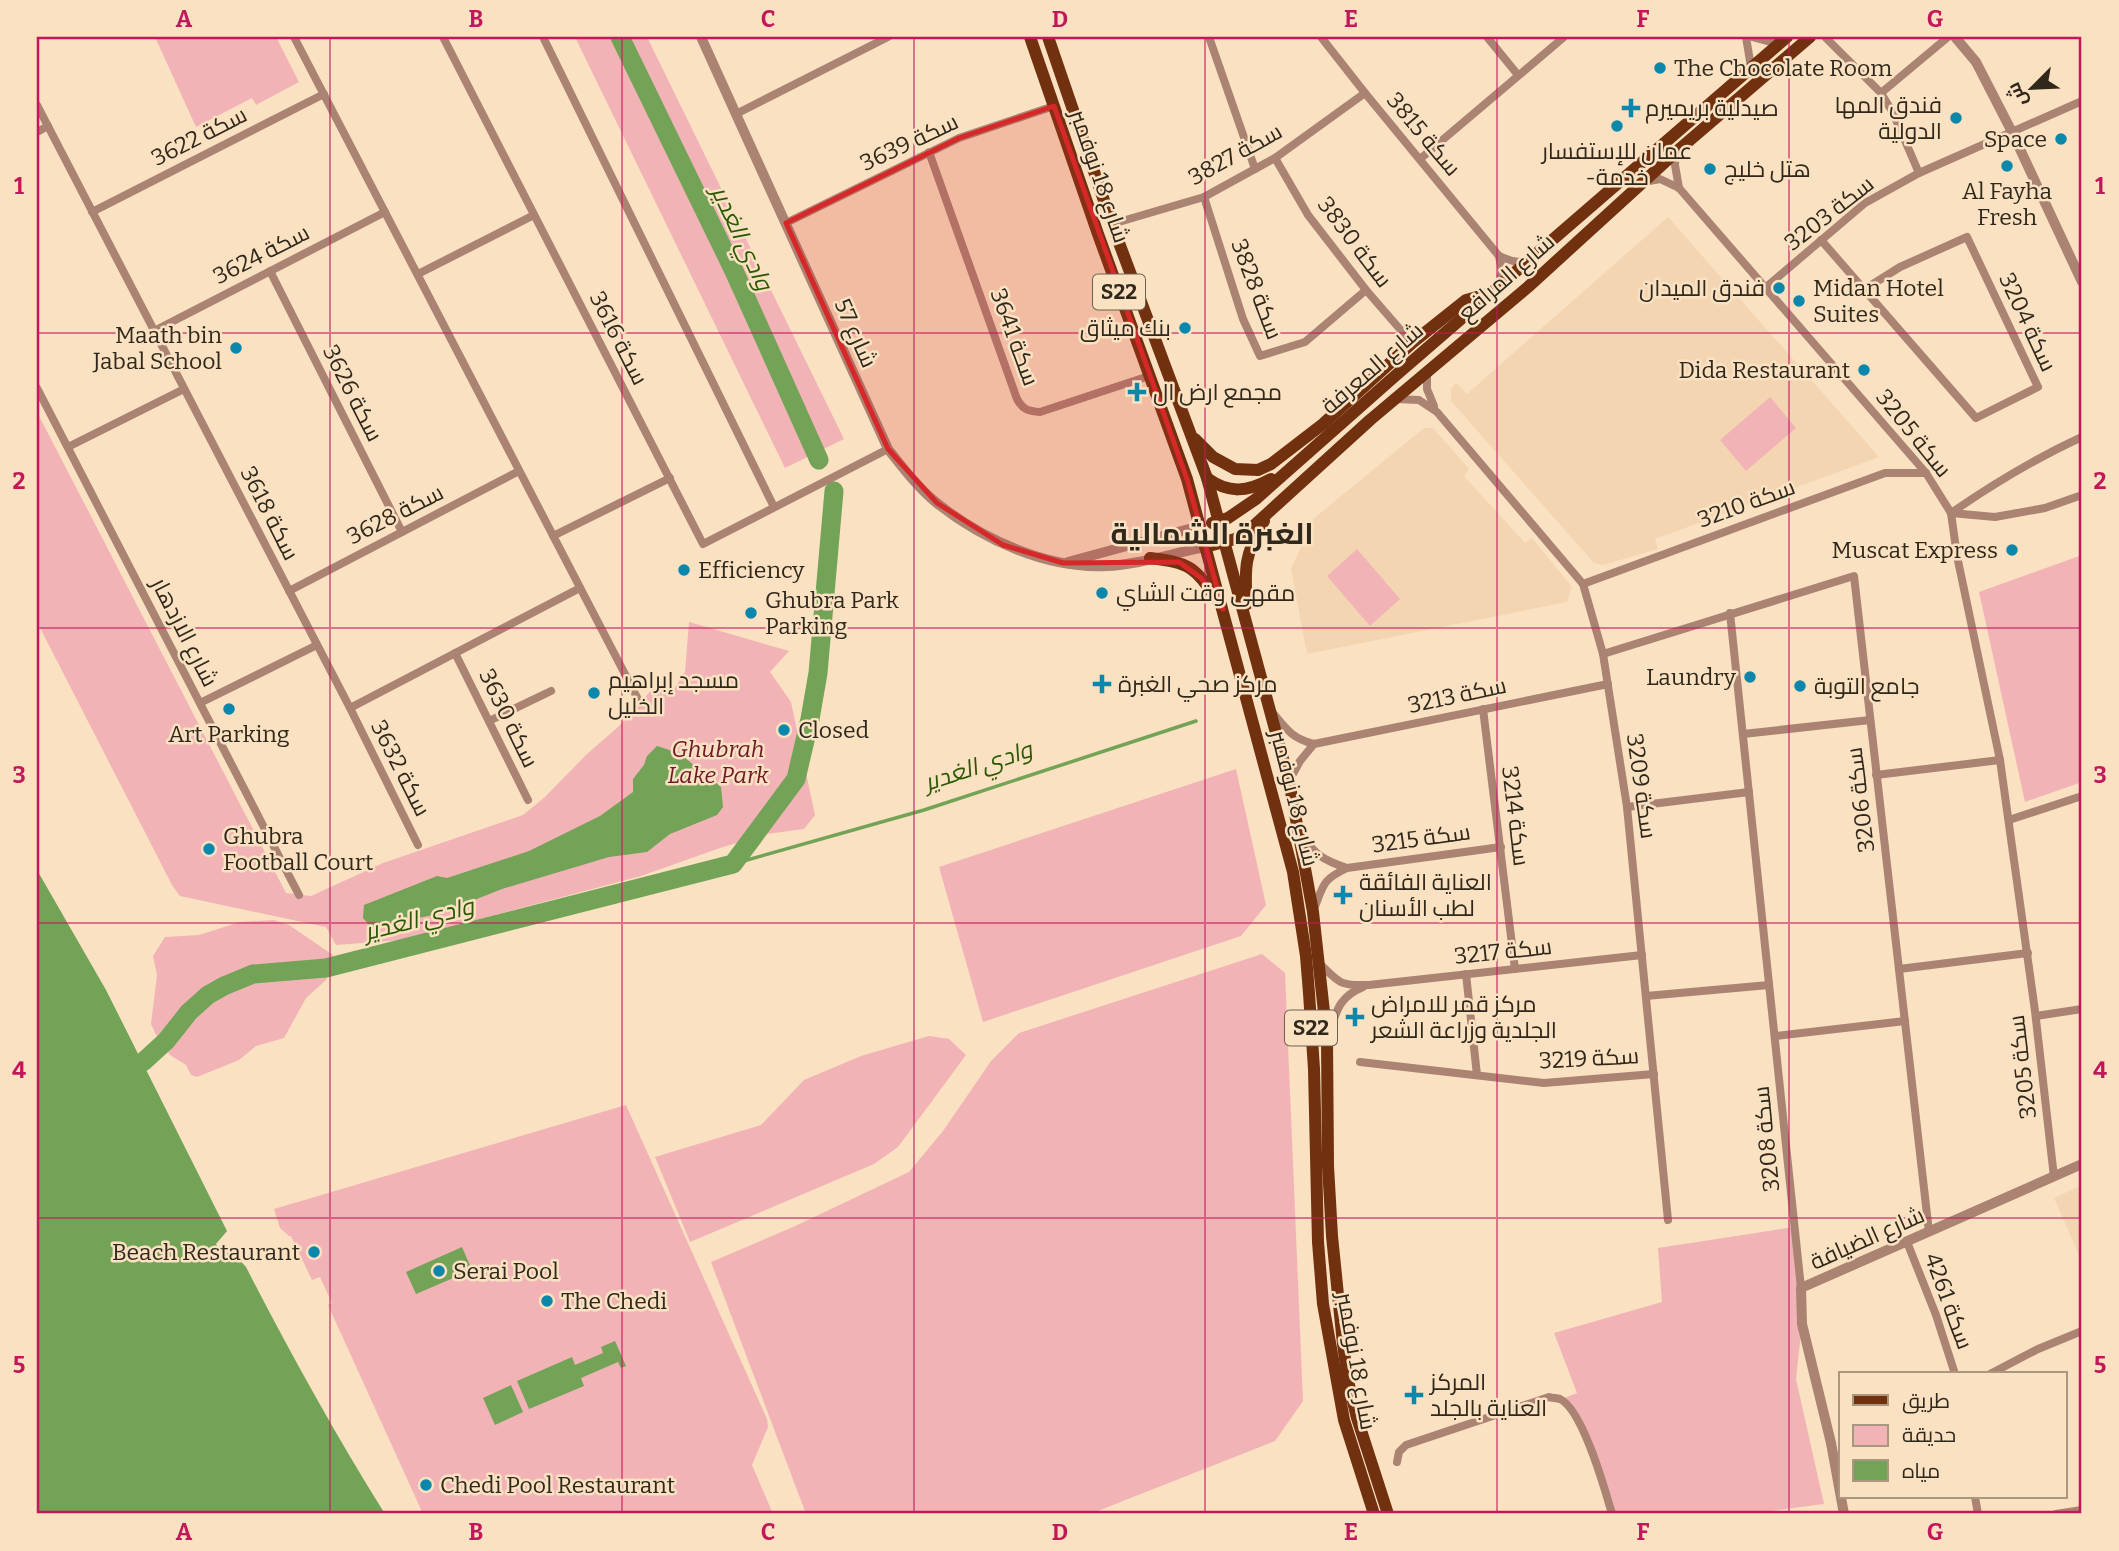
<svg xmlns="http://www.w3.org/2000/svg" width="2119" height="1551" viewBox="0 0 2119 1551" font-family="Bitter,Cairo,serif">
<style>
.built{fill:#f3d6b1}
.green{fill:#f2b3b7}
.water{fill:#72a356}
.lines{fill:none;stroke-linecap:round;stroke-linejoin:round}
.stream{stroke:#72a356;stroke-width:3.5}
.river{stroke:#72a356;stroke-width:19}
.minor{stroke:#aa8373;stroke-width:8}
.tertiary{stroke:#aa8373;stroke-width:10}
.primary{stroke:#71310f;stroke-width:12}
.marked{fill:#d62828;fill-opacity:0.2;stroke:#d62828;stroke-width:5;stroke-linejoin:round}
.grid{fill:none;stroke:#c2185b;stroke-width:2;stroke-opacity:0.55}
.poi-dot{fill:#0a87aa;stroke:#f9e1c2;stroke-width:2.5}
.labels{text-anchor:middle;stroke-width:5;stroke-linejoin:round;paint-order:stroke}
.shield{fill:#f9e1c2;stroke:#6d604e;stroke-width:2}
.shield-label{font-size:21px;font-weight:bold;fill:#31281c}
.poi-label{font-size:23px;fill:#31281c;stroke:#f9e1c2;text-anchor:start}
.street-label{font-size:23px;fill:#31281c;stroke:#f9e1c2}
.park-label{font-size:23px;font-style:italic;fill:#6e1829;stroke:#f9e1c2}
.water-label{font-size:24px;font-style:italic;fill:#2c5903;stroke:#f9e1c2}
.district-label{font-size:30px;font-weight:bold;fill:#31281c;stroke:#f9e1c2}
.neatline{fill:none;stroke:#c2185b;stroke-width:2.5}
.grid-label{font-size:23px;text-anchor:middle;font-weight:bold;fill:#c2185b}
</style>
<rect width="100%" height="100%" fill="#f9e1c2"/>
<g class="built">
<path d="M1668 217 1879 457 1655 539 1658 549 1603 565 1594 563 1451 401V388L1456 383 1467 394Z"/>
<path d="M1424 428H1433L1469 469 1464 476 1525 543 1532 538 1572 587 1567 602 1307 654 1291 569 1313 519Z"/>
<path d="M2082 1185V1253L2079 1255 2054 1198Z"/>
</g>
<g class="green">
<path d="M155 37H276L299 82 256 105 252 98 196 127Z"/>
<path d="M575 37H647L844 439 785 468Z"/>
<path d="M1770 397 1796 428 1746 471 1720 440Z"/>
<path d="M37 412 286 893 311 896 383 863 523 815 545 797 587 754 618 727 658 683 671 694 685 672 689 622 789 651 770 672 791 702 815 815 804 829 767 834 720 848 641 876 401 940 336 945 326 927 180 896 172 885 37 622Z"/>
<path d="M1357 549 1400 599 1370 626 1327 576Z"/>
<path d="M2082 555V782L2025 802 1979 592Z"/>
<path d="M1236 769 1266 905 1241 936 983 1022 939 867Z"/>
<path d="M274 920 289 925 333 955 326 980 306 998 284 1038 256 1046 239 1060 197 1077 191 1075 186 1065 170 1055 159 1041 151 1024 157 975 153 956 165 937 199 935 240 922Z"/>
<path d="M1262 954 1285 973 1303 1401 1275 1441 1090 1514H806L711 1262 793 1227 909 1172 943 1131 991 1061 1019 1033Z"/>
<path d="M929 1036 949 1039 966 1055 898 1147 874 1164 690 1242 655 1157 761 1125 804 1080 861 1056Z"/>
<path d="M626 1105 767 1419 768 1427 752 1465 773 1514H423L328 1305 332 1303 320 1277 312 1280 291 1236H289L280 1228 274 1209Z"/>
<path d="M1794 1227 1802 1324 1796 1379 1824 1504 1746 1514H1612L1597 1460 1562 1399 1577 1393 1554 1333 1662 1302 1658 1248Z"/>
</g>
<g class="water">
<path d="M657 746 679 753 721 787 723 807 717 815 670 834 647 852 609 857 502 889 439 914 371 927 363 918 364 905 437 876 447 878 529 851 600 816 633 792V779L644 765 647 756Z"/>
<path d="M37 870 106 990 227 1231 216 1244 220 1251 235 1255 246 1267C289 1351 335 1434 385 1514H37Z"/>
<path d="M462 1247 472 1270 416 1294 406 1272Z"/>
<path d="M615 1341 626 1366 621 1368 618 1362 581 1378 584 1386 529 1409 517 1381 572 1357 575 1365 603 1353 601 1347Z"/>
<path d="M511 1385 523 1412 495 1425 483 1398Z"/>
</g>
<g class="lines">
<path class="stream" d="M733 864 924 810 1196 721"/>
<g class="river">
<path d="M620 37 734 271 819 460"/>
<path d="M143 1062 166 1041 189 1012 208 995 224 986 253 974 326 968 733 864 796 779 810 719 818 673 834 491"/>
</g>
<g class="minor">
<path d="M294 37 640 703"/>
<path d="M443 37 703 544 888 449"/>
<path d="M543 37 774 507"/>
<path d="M1209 37 1255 169"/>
<path d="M1321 37 1365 93 1499 256C1509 260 1516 264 1526 260"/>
<path d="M1487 37 1518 75"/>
<path d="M1746 37 1751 67"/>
<path d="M1752 37 1778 44"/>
<path d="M1825 37 1881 93 1893 113 1919 173"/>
<path d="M1881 93 1948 37"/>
<path d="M37 105 350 708 418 845"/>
<path d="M736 114 888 37"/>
<path d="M37 132 48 126"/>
<path d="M929 152 1017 399C1023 410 1028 411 1040 412L1149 376"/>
<path d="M1676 153 1675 165 1679 188"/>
<path d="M1275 158 1308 215 1366 290 1412 343"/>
<path d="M1420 159 1564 37"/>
<path d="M1644 182 1660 179 1679 188 1926 473 1951 513 1957 556 2000 760 2035 1011 2054 1177"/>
<path d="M1204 197 1243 319 1260 356 1305 342 1366 290"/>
<path d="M92 212 324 94"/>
<path d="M786 223 959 138 1054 106"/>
<path d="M1112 224 1204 197 1275 158 1365 93"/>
<path d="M1821 240 1976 418 2038 387 1967 237 1900 267 1865 289"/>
<path d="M270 271 402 532"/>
<path d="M418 274 534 215"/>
<path d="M1499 284 1502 271 1499 256"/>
<path d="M1765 288 1865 203 1919 173 2082 101"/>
<path d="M154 331 385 212"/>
<path d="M1427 373V389L1434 406"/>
<path d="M37 388 299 895"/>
<path d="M1396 399 1419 400 1437 412 1583 584 1603 654 1627 807 1668 1220"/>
<path d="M68 447 184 389"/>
<path d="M1951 513C1993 484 2036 458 2082 437"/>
<path d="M1951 513 1995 517 2045 508 2082 495"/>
<path d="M553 536 670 478"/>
<path d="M1583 584 1885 473H1926"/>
<path d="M289 591 519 471"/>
<path d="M1730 613 1801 1288"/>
<path d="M455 653 528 800"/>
<path d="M1603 654 1854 576 1929 1232"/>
<path d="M200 703 317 645"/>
<path d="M350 708 580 588"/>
<path d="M1483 709 1515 969"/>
<path d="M1273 713C1287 730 1292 738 1314 744L1608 684"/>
<path d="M489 721 551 691"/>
<path d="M1743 734 1870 720"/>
<path d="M1876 775 2000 760"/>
<path d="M1289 781 1300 761 1314 744"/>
<path d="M1627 807 1749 792"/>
<path d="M2009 820 2082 796"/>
<path d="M1300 834C1315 854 1322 860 1347 868"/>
<path d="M1314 909C1324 884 1322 880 1347 868L1501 847"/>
<path d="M1319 963C1340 983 1339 986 1369 985L1642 955"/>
<path d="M1899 969 2028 953"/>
<path d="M1466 974 1477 1075"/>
<path d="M1646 996 1769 985"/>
<path d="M2036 1016 2082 1009"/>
<path d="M1329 1033C1337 1010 1339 997 1363 987"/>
<path d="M1775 1036 1905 1021"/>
<path d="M1360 1062 1544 1083 1654 1074"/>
<path d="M1907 1242 1936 1315 1955 1374"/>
<path d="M1990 1374 2038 1349 2082 1331"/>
<path d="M1397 1462 1399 1452 1406 1445 1549 1397C1552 1398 1556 1398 1560 1399 1583 1410 1605 1490 1612 1514"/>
<path d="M1975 1497 1978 1514"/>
<path d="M2056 1514 2082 1510"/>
</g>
<g class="tertiary">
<path d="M701 37 888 449C903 468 919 489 938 504 984 540 1047 569 1106 566 1138 565 1173 553 1205 547"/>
<path d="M1955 37 1976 62 2012 132 2082 282"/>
<path d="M1068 562 1200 526"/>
<path d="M1844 1514 1831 1443 1802 1324 1801 1288 2082 1164"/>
</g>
<g class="primary">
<path d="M1030 37 1098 234 1187 479 1293 872 1306 956 1309 993 1314 1069 1318 1242 1323 1304 1344 1420 1374 1514"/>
<path d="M1048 37 1112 224 1207 478 1289 781 1313 912 1327 1039 1328 1166 1332 1236 1343 1344 1348 1381 1357 1418 1388 1514"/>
<path d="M1195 439 1213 457 1235 469 1258 470 1271 464 1323 424 1412 343 1466 300 1488 294"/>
<path d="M1207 478C1229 494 1247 492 1271 479"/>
<path d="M1212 523 1228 518 1256 499 1395 376 1787 37"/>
<path d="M1205 547 1235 539 1248 531 1370 420 1528 287 1676 152 1810 37"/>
<path d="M1150 558C1190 563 1194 566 1217 600"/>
<path d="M1247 604C1244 568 1245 553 1264 521"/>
</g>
</g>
<path class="marked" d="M1054 106 1187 479 1223 609 1201 578 1179 562 1063 563 1003 545 937 503 888 449 786 223 959 138Z"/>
<path class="grid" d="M330 37V1514M622 37V1514M914 37V1514M1205 37V1514M1497 37V1514M1789 37V1514M37 333H2082M37 628H2082M37 923H2082M37 1218H2082"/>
<g class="poi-dot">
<circle cx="1660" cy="68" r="7"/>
<path d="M1627.5 97.5h7v7h7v7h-7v7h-7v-7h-7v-7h7z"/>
<circle cx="1956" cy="118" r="7"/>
<circle cx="1617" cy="126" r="7"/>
<circle cx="2061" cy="139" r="7"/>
<circle cx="2007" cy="166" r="7"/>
<circle cx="1710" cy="169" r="7"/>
<circle cx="1779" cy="288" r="7"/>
<circle cx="1799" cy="301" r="7"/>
<circle cx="1185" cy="328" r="7"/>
<circle cx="236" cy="348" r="7"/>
<circle cx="1864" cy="370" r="7"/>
<path d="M1133.5 381.5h7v7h7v7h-7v7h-7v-7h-7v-7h7z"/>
<circle cx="2012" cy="550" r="7"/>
<circle cx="684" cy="570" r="7"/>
<circle cx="1102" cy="593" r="7"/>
<circle cx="751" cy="613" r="7"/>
<circle cx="1750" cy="677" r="7"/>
<path d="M1098.5 673.5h7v7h7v7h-7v7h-7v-7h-7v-7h7z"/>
<circle cx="1800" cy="686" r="7"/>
<circle cx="594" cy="693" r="7"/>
<circle cx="229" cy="709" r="7"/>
<circle cx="784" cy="730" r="7"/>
<circle cx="209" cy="849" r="7"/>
<path d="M1339.5 884.5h7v7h7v7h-7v7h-7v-7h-7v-7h7z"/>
<path d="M1351.5 1006.5h7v7h7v7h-7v7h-7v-7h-7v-7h7z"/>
<circle cx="314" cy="1252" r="7"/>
<circle cx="439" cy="1271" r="7"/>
<circle cx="547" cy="1301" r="7"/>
<path d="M1410.5 1384.5h7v7h7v7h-7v7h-7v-7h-7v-7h7z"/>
<circle cx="426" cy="1485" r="7"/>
</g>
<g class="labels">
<g class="shield">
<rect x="1093" y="274.5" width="52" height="35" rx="5"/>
<rect x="1285" y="1010.5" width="52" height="35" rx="5"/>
</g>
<g class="shield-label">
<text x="1119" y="299">S22</text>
<text x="1311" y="1035">S22</text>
</g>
<g class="poi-label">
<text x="1674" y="76">The Chocolate Room</text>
<text x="1942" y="113" text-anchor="end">فندق المها<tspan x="1942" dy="26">الدولية</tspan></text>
<text x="1645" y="116">صيدلية بريميرم</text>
<text x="2047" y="147" text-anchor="end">Space</text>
<text x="1617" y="159" text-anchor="middle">عمان للإستفسار<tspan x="1617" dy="26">-خدمة</tspan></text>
<text x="1724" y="177">هتل خلیج</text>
<text x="2007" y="199" text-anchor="middle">Al Fayha<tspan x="2007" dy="26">Fresh</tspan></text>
<text x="1765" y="296" text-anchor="end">فندق الميدان</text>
<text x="1813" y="296">Midan Hotel<tspan x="1813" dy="26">Suites</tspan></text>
<text x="1171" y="336" text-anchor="end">بنك ميثاق</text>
<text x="222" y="343" text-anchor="end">Maath bin<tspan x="222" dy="26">Jabal School</tspan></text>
<text x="1850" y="378" text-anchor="end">Dida Restaurant</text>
<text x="1153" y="400">مجمع ارض ال</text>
<text x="1998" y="558" text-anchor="end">Muscat Express</text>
<text x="698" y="578">Efficiency</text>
<text x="1116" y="601">مقهى وقت الشاي</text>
<text x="765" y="608">Ghubra Park<tspan x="765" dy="26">Parking</tspan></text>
<text x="1736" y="685" text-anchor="end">Laundry</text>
<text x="608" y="688">مسجد إبراهيم<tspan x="608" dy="26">الخليل</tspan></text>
<text x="1118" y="692">مركز صحي الغبرة</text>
<text x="1814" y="694">جامع التوبة</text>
<text x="798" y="738">Closed</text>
<text x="229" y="742" text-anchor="middle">Art Parking</text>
<text x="223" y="844">Ghubra<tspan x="223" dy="26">Football Court</tspan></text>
<text x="1359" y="890">العناية الفائقة<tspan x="1359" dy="26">لطب الأسنان</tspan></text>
<text x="1371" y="1012">مركز قمر للامراض<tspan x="1371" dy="26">الجلدية وزراعة الشعر</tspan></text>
<text x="300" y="1260" text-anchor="end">Beach Restaurant</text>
<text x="453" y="1279">Serai Pool</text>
<text x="561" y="1309">The Chedi</text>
<text x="1430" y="1390">المركز<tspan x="1430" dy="26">العناية بالجلد</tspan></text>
<text x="440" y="1493">Chedi Pool Restaurant</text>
</g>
<g class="street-label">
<text transform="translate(1424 134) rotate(50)" y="8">سكة 3815</text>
<text transform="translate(199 136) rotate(-27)" y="8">سكة 3622</text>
<text transform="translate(909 142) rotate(-25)" y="8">سكة 3639</text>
<text transform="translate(1235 154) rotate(-29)" y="8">سكة 3827</text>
<text transform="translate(1100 176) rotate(71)" y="8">شارع 18 نوفمبر</text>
<text transform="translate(1829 213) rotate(-38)" y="8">سكة 3203</text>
<text transform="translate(1355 242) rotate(53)" y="8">سكة 3830</text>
<text transform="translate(261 254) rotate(-27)" y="8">سكة 3624</text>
<text transform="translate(1506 277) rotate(-41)" y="8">شارع المرافع</text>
<text transform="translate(1257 289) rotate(69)" y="8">سكة 3828</text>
<text transform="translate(2028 322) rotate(65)" y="8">سكة 3204</text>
<text transform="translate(856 333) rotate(66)" y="8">شارع 57</text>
<text transform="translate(1015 337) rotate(70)" y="8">سكة 3641</text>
<text transform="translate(619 338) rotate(63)" y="8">سكة 3616</text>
<text transform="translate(1372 368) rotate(-41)" y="8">شارع المعرفة</text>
<text transform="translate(353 393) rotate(63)" y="8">سكة 3626</text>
<text transform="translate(1914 433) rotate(51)" y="8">سكة 3205</text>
<text transform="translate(1746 503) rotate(-20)" y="8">سكة 3210</text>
<text transform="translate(270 513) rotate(63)" y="8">سكة 3618</text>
<text transform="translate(395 514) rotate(-27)" y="8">سكة 3628</text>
<text transform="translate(185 632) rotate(63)" y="8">شارع الازدهار</text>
<text transform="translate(1457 695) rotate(-12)" y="8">سكة 3213</text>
<text transform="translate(509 718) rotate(64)" y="8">سكة 3630</text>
<text transform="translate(401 768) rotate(63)" y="8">سكة 3632</text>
<text transform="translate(1642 786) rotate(82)" y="8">سكة 3209</text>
<text transform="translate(1295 798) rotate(76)" y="8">شارع 18 نوفمبر</text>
<text transform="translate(1860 800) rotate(-97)" y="8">سكة 3206</text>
<text transform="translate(1516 816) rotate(83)" y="8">سكة 3214</text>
<text transform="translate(1421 838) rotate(-8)" y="8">سكة 3215</text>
<text transform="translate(1503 951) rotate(-6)" y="8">سكة 3217</text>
<text transform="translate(1589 1058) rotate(-3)" y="8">سكة 3219</text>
<text transform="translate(2022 1067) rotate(-97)" y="8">سكة 3205</text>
<text transform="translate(1766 1139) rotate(-96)" y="8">سكة 3208</text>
<text transform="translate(1867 1238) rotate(-24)" y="8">شارع الضيافة</text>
<text transform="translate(1949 1301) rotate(70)" y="8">سكة 4261</text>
<text transform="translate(1357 1361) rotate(80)" y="8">شارع 18 نوفمبر</text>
</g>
<g class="park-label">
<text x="718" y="757">Ghubrah<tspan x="718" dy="26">Lake Park</tspan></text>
</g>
<g class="water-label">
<text transform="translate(742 238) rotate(65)" y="8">وادي الغدير</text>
<text transform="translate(978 766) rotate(-18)" y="8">وادي الغدير</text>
<text transform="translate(419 919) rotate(-14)" y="8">وادي الغدير</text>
</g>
<g class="district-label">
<text x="1212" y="544">الغبرة الشمالية</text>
</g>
</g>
<rect width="2119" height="1551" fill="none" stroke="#f9e1c2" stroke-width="77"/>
<rect x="1839" y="1372" width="228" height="126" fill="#f9e1c2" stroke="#a99780" stroke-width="2"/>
<rect x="1853" y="1395" width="35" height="10" fill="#71310f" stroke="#a99780" stroke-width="2"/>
<text x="1902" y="1408" font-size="21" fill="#31281c">طريق</text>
<rect x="1853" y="1425" width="35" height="21" fill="#f2b3b7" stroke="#a99780" stroke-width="2"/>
<text x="1902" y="1442" font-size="21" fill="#31281c">حديقة</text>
<rect x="1853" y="1460" width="35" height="21" fill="#72a356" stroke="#a99780" stroke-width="2"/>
<text x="1902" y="1478" font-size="21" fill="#31281c">مياه</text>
<g transform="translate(2032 88) rotate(246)" stroke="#f9e1c2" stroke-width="5" paint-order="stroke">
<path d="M0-5L12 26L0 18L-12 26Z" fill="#31281c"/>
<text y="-10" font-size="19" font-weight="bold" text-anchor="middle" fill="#31281c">ش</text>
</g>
<rect x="38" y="38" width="2042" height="1474" class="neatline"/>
<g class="grid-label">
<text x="184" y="27">A</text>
<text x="476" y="27">B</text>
<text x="768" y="27">C</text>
<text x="1060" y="27">D</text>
<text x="1351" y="27">E</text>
<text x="1643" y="27">F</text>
<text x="1935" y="27">G</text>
<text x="19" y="194">1</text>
<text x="2100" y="194">1</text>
<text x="19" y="489">2</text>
<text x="2100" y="489">2</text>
<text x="19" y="783">3</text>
<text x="2100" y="783">3</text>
<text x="19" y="1078">4</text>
<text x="2100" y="1078">4</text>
<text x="19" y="1373">5</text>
<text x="2100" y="1373">5</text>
<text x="184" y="1540">A</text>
<text x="476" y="1540">B</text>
<text x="768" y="1540">C</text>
<text x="1060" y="1540">D</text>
<text x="1351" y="1540">E</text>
<text x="1643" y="1540">F</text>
<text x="1935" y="1540">G</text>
</g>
</svg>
